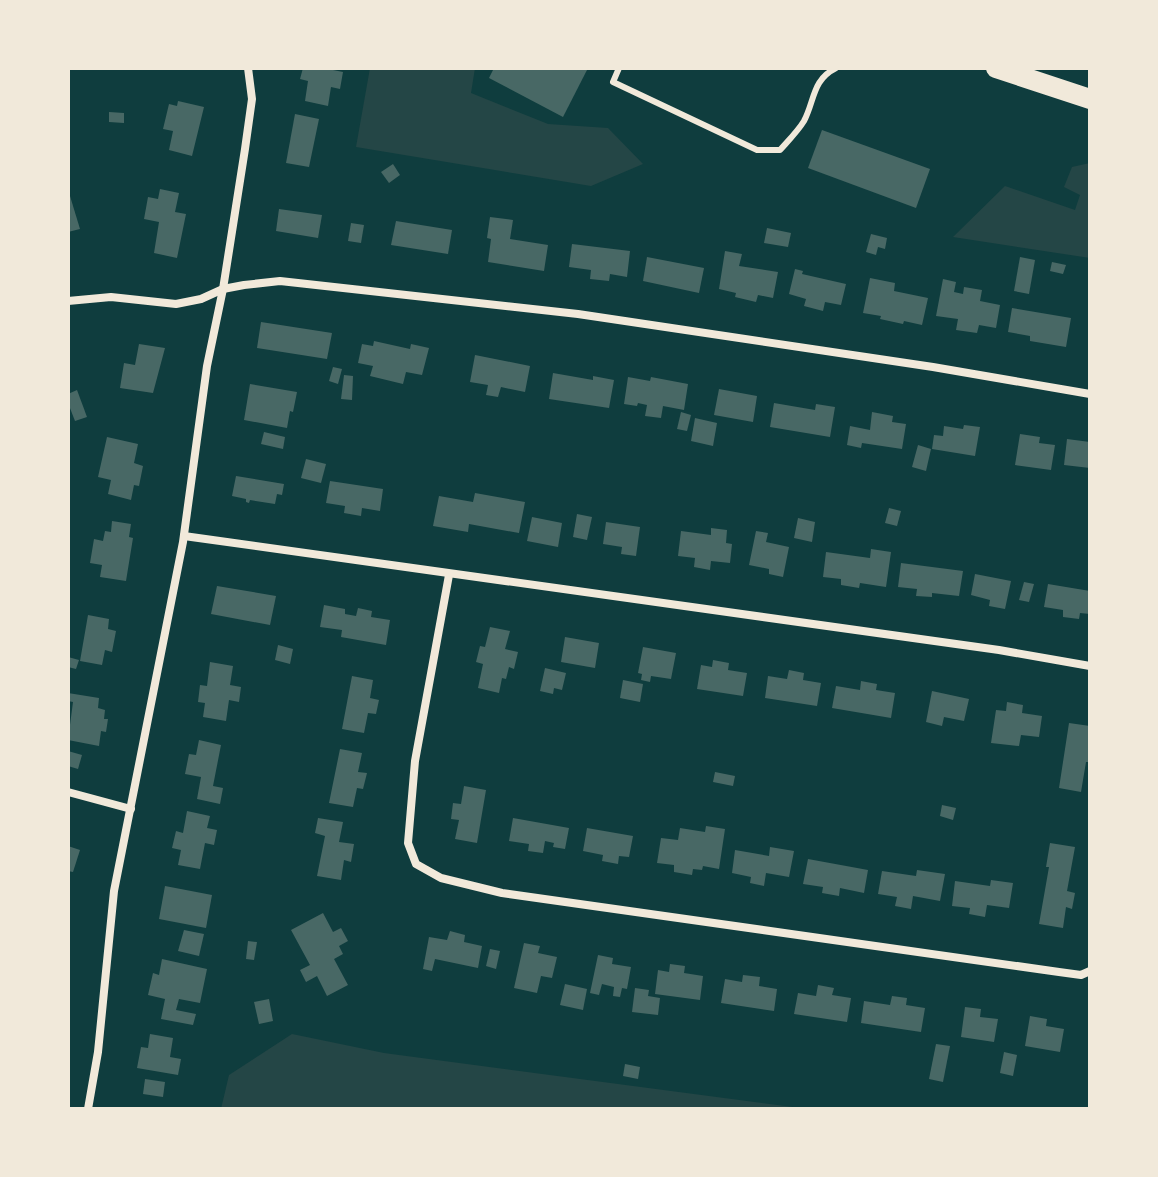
<svg xmlns="http://www.w3.org/2000/svg" width="1158" height="1177" viewBox="0 0 1158 1177" font-family="'IBM Plex Sans',sans-serif">
<style>
.green{fill:#244646}
.building{fill:#486865}
.lines{fill:none;stroke-linecap:round;stroke-linejoin:round}
.service{stroke:#f1e9da;stroke-width:6}
.minor{stroke:#f1e9da;stroke-width:8}
.primary{stroke:#f1e9da;stroke-width:20}
</style>
<rect width="100%" height="100%" fill="#0f3d3e"/>
<g class="green">
<path d="M370 68H475L471 93 548 124 608 128 643 164 591 186 356 147Z"/>
<path d="M1090 163V258L953 237 1005 186 1075 210 1080 195 1064 187 1072 167Z"/>
<path d="M292 1034 384 1053 808 1109H221L229 1075Z"/>
</g>
<g class="building">
<path d="M303 68H333V70L343 72 340 89 331 87 328 106 305 101 308 81 300 79Z"/>
<path d="M494 68H588L563 117 489 78Z"/>
<path d="M178 101 204 107 192 156 169 150 173 131 163 129 169 104 177 106Z"/>
<path d="M109 112 124 113V123L109 122Z"/>
<path d="M295 114 319 119 309 167 286 163Z"/>
<path d="M822 130 930 169 916 208 808 168Z"/>
<path d="M393 164 400 175 389 183 381 172Z"/>
<path d="M160 189 179 193 175 212 186 214 177 258 154 253 159 222 144 219 148 197 158 199Z"/>
<path d="M68 196H70L80 229 68 232Z"/>
<path d="M279 209 322 215 318 238 276 231Z"/>
<path d="M490 217 513 220 510 239 548 245 544 271 488 262 491 239 487 238Z"/>
<path d="M396 221 452 230 448 254 391 245Z"/>
<path d="M351 223 364 225 361 243 348 241Z"/>
<path d="M767 228 791 233 788 247 764 243Z"/>
<path d="M871 234 887 238 885 249 878 247 876 255 866 252Z"/>
<path d="M572 244 630 251 627 277 610 274 609 281 590 279 591 270 569 267Z"/>
<path d="M725 251 742 254 739 266 778 272 773 298 758 295 756 302 735 297 736 293 719 289Z"/>
<path d="M647 257 704 268 699 293 643 281Z"/>
<path d="M1020 257 1035 260 1029 294 1014 291Z"/>
<path d="M1052 262 1066 265 1063 274 1050 271Z"/>
<path d="M795 269 803 271 802 274 846 284 841 305 825 302 823 311 804 306 806 299 789 294Z"/>
<path d="M870 278 895 283 894 291 928 298 922 325 904 321 903 324 880 319 881 316 863 313Z"/>
<path d="M943 279 956 282 954 292 963 294 964 287 982 290 980 301 1000 305 996 328 979 325 977 333 956 330 958 319 936 316Z"/>
<path d="M1012 308 1071 318 1066 347 1030 341V336L1008 332Z"/>
<path d="M261 322 332 333 327 359 257 348Z"/>
<path d="M374 341 410 349 411 344 429 348 422 375 406 372 403 384 370 376 373 366 358 363 362 344 373 346Z"/>
<path d="M139 344 165 348 153 393 120 388 124 363 135 365Z"/>
<path d="M475 355 530 366 525 392 501 387 498 397 486 395 488 385 470 382Z"/>
<path d="M333 367 342 369 338 384 329 381Z"/>
<path d="M553 373 593 380V376L614 380 609 408 549 399Z"/>
<path d="M344 375 353 376 352 400 341 399Z"/>
<path d="M628 377 650 381 651 377 688 384 684 410 663 406 661 418 645 416 647 405 638 403 637 406 624 404Z"/>
<path d="M250 384 297 392 293 412 290 411 287 428 244 420Z"/>
<path d="M719 389 757 396 753 422 714 415Z"/>
<path d="M77 390 87 417 75 421 68 403V394Z"/>
<path d="M774 403 815 410 816 404 835 407 830 437 770 427Z"/>
<path d="M681 412 691 415 687 431 677 429Z"/>
<path d="M872 412 893 416 892 422 906 424 902 449 862 443 861 448 847 445 850 426 870 430Z"/>
<path d="M695 418 717 423 713 446 691 441Z"/>
<path d="M964 425 980 427 975 456 932 449 934 435 943 436 944 426 963 429Z"/>
<path d="M264 432 285 437 283 449 261 444Z"/>
<path d="M1020 434 1040 437 1039 443 1055 445 1051 470 1015 465Z"/>
<path d="M107 437 138 444 134 463 143 466 139 486 134 485 131 500 108 494 111 480 98 477Z"/>
<path d="M1067 439 1090 442V468L1064 465Z"/>
<path d="M918 445 931 449 926 471 912 467Z"/>
<path d="M306 459 326 464 321 483 301 478Z"/>
<path d="M236 476 284 484 282 495 277 494 275 504 250 500 249 503 246 502V499L232 496Z"/>
<path d="M330 481 383 489 380 511 362 508 361 516 344 513 345 506 326 503Z"/>
<path d="M475 493 525 502 519 533 469 524 468 532 433 526 439 496 473 502Z"/>
<path d="M889 508 901 511 897 526 885 523Z"/>
<path d="M577 514 592 517 587 540 573 537Z"/>
<path d="M532 517 562 523 558 547 527 541Z"/>
<path d="M798 518 815 522 812 542 794 538Z"/>
<path d="M112 521 131 524 129 537 133 538 126 581 100 577 102 565 90 563 94 539 103 541 105 531 111 532Z"/>
<path d="M606 522 640 527 636 556 621 554 622 547 603 544Z"/>
<path d="M711 528 727 530 726 543 732 544 730 563 711 561 710 570 694 567 695 558 678 556 681 531 711 535Z"/>
<path d="M756 531 768 533 766 542 789 547 783 577 769 574V569L749 565Z"/>
<path d="M871 549 891 552 886 587 860 583 859 588 841 585V579L823 577 826 552 870 558Z"/>
<path d="M901 563 963 571 959 596 932 593V597L916 596 917 589 898 587Z"/>
<path d="M975 574 1011 581 1005 609 989 606 990 600 971 595Z"/>
<path d="M1024 582 1034 584 1029 602 1019 600Z"/>
<path d="M1048 584 1090 591V614L1080 613 1079 619 1063 617V610L1044 607Z"/>
<path d="M217 586 276 596 270 625 211 614Z"/>
<path d="M324 605 345 609V614L356 616 358 608 372 611 371 617 390 620 386 645 341 637 342 630 320 627Z"/>
<path d="M88 615 109 619 108 629 116 631 112 652 105 650 102 665 80 661Z"/>
<path d="M490 627 510 631 505 649 518 652 514 669 509 667 506 679 502 678 499 693 478 688 483 664 476 662 480 646 485 647Z"/>
<path d="M565 637 599 643 595 668 561 662Z"/>
<path d="M278 645 293 649 290 664 275 660Z"/>
<path d="M643 647 676 653 671 679 651 676 650 682 641 680 642 674 638 673Z"/>
<path d="M68 657 79 660 76 669 68 667Z"/>
<path d="M713 660 729 663 728 670 747 673 743 696 697 689 701 665 712 667Z"/>
<path d="M210 662 233 666 230 685 241 687 239 702 229 700 226 721 203 717 205 703 198 702 200 685 207 686Z"/>
<path d="M545 668 566 673 562 690 554 688 553 694 540 691Z"/>
<path d="M789 670 804 673 803 680 821 683 817 706 765 698 768 676 787 679Z"/>
<path d="M352 676 373 680 370 698 379 700 376 714 368 713 364 733 342 729Z"/>
<path d="M623 680 643 684 640 702 620 698Z"/>
<path d="M861 681 877 684 876 690 895 693 891 718 832 708 836 686 860 690Z"/>
<path d="M932 691 969 699 964 721 944 717 942 726 926 722Z"/>
<path d="M68 693 99 698 98 708 105 710 104 719H108L106 732 101 731 99 746 68 740 73 702 68 701Z"/>
<path d="M1007 702 1023 705 1022 713 1042 716 1039 737 1021 735 1019 746 991 743 996 710 1006 711Z"/>
<path d="M1069 723 1090 726 1088 746H1090V762H1086L1081 792 1059 788Z"/>
<path d="M199 740 221 745 213 786 223 788 220 804 197 799 201 777 185 774 189 754 196 755Z"/>
<path d="M340 749 362 753 358 772 367 773 363 789 357 788 353 807 329 803Z"/>
<path d="M68 751 82 755 78 769 68 766Z"/>
<path d="M715 772 735 776 733 786 713 782Z"/>
<path d="M464 786 486 790 477 843 455 839 459 820 451 819 453 803 461 804Z"/>
<path d="M942 805 956 808 953 820 940 816Z"/>
<path d="M187 811 210 816 207 828 217 830 214 845 205 843 200 869 178 865 181 850 172 848 176 831 183 833Z"/>
<path d="M318 818 343 822 339 842 354 844 351 862 344 860 341 880 317 876 325 836 315 833Z"/>
<path d="M513 818 569 828 565 849 553 847 554 843 545 841 543 853 528 851 529 844 509 841Z"/>
<path d="M706 826 725 829 719 869 703 866 702 870 693 869 692 875 674 872V865L657 863 661 838 678 840 680 828 705 832Z"/>
<path d="M587 828 633 836 629 857 619 856 618 864 602 861 603 855 583 851Z"/>
<path d="M1050 843 1075 847 1067 891 1075 893 1072 909 1066 907 1063 928 1039 924 1049 867H1046Z"/>
<path d="M68 846 80 850 73 872 68 871Z"/>
<path d="M770 847 794 851 789 877 766 873 764 886 750 883 751 877 732 873 735 850 769 856Z"/>
<path d="M808 859 868 870 864 893 840 888 839 896 822 893 823 887 803 884Z"/>
<path d="M917 870 945 874 940 901 913 896 911 909 895 906 897 897 878 894 882 871 916 876Z"/>
<path d="M991 880 1013 883 1009 908 987 905 985 917 969 914 970 908 952 906 955 881 990 886Z"/>
<path d="M165 886 212 895 206 928 159 919Z"/>
<path d="M323 913 333 932 341 928 348 941 339 946 343 954 334 959 348 985 327 996 317 976 306 982 300 970 310 965 291 930Z"/>
<path d="M184 930 204 934 199 956 178 951Z"/>
<path d="M450 931 465 935 464 942 482 946 478 968 435 959 432 971 423 969 429 937 447 940Z"/>
<path d="M248 941 257 942 254 960 246 959Z"/>
<path d="M524 943 540 946 538 953 557 957 552 978 541 976 537 993 514 988Z"/>
<path d="M490 949 500 951 496 969 486 966Z"/>
<path d="M598 955 613 958 612 964 631 967 627 989 622 988 620 997 613 996 614 987 602 984 599 995 590 993Z"/>
<path d="M162 959 207 969 200 1003 179 999 176 1010 196 1014 193 1025 161 1019 165 999 148 995 153 973 159 975Z"/>
<path d="M670 964 685 966 684 973 703 976 700 1000 655 994 658 970 669 972Z"/>
<path d="M743 975 760 977 759 986 777 989 774 1011 721 1003 725 979 742 982Z"/>
<path d="M565 984 587 989 583 1010 560 1005Z"/>
<path d="M818 985 834 988 832 995 851 998 847 1022 794 1014 798 993 816 996Z"/>
<path d="M635 988 649 990 648 996 660 998 658 1015 632 1012Z"/>
<path d="M892 996 907 998 906 1005 925 1008 921 1032 861 1023 864 1001 890 1005Z"/>
<path d="M269 999 273 1021 259 1024 254 1002Z"/>
<path d="M965 1007 981 1009 980 1017 998 1019 994 1042 961 1037Z"/>
<path d="M1030 1016 1047 1019 1046 1026 1064 1029 1060 1052 1025 1046Z"/>
<path d="M150 1034 173 1038 170 1057 181 1059 178 1075 137 1068 141 1047 148 1048Z"/>
<path d="M936 1044 950 1046 943 1082 929 1079Z"/>
<path d="M1004 1052 1017 1055 1013 1076 1000 1073Z"/>
<path d="M625 1064 640 1067 638 1079 623 1076Z"/>
<path d="M145 1079 165 1082 163 1097 143 1094Z"/>
</g>
<g class="lines">
<path class="service" d="M619 68 613 82 757 150H780C788 141 798 131 804 121 815 100 812 80 836 68"/>
<g class="minor">
<path d="M68 301 111 297 176 304 201 299 223 289 244 285 280 281 578 314 933 367 1090 394"/>
<path d="M184 536 999 650 1090 666"/>
<path d="M449 575 415 761 408 843 416 864 441 878 502 893 1059 972 1081 975 1090 971"/>
<path d="M68 792 131 809"/>
<path d="M88 1109 98 1052 114 891 183 542 207 366 223 289 245 149 252 99 248 68"/>
</g>
<path class="primary" d="M996 68 1090 99"/>
</g>
<rect width="1158" height="1177" fill="none" stroke="#f1e9da" stroke-width="140"/>
</svg>
